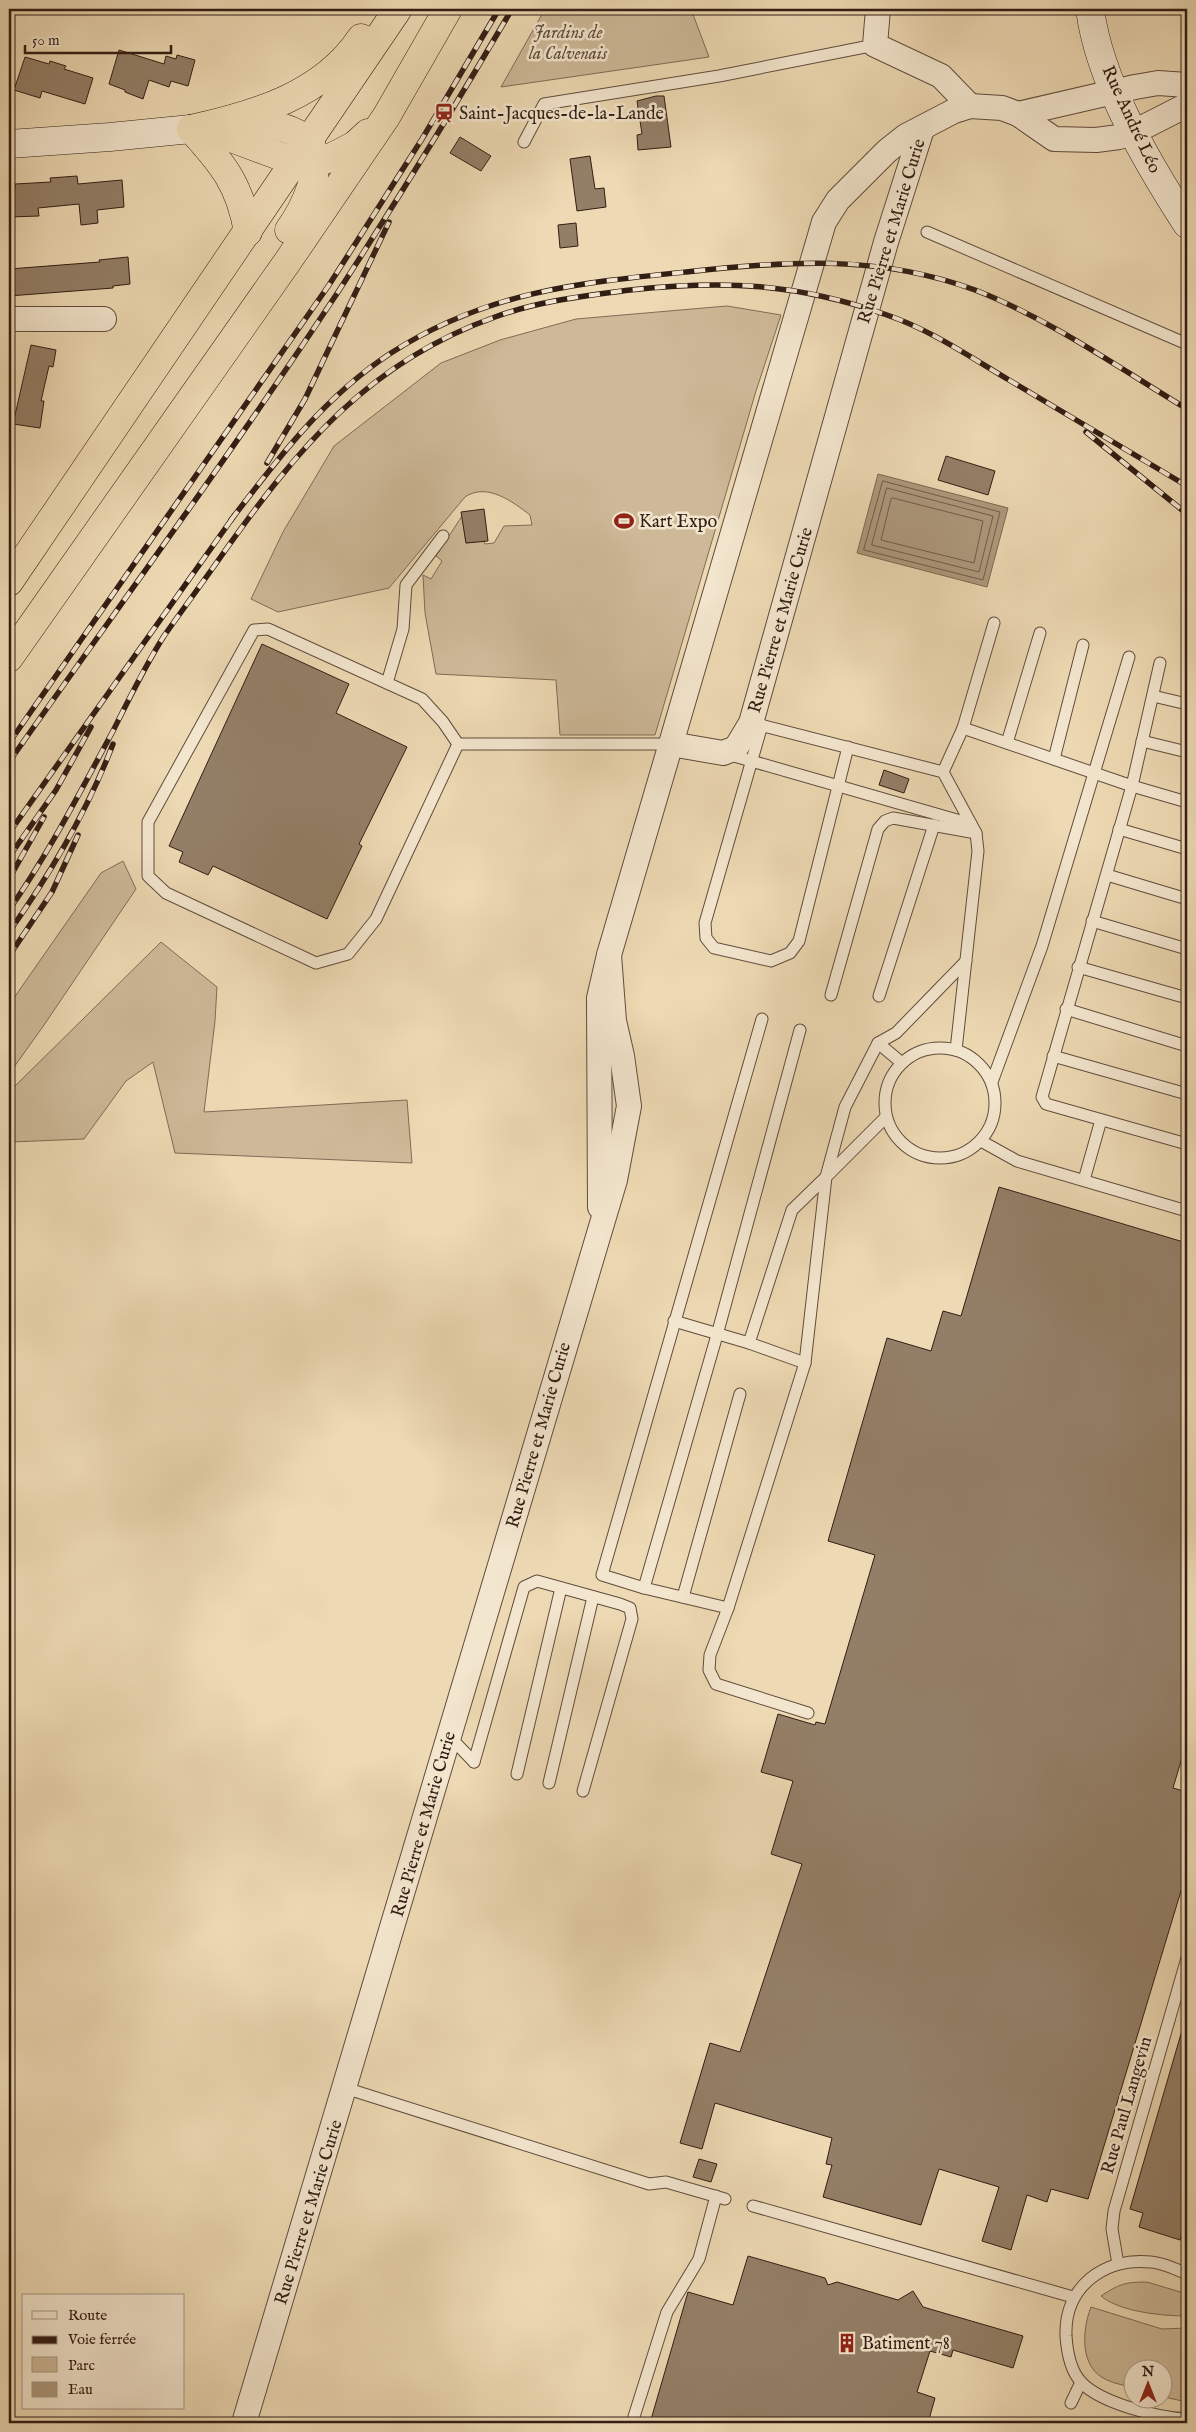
<svg xmlns="http://www.w3.org/2000/svg" width="1196" height="2432" viewBox="0 0 1196 2432" font-family="'IM FELL English',serif">
<style>
.green{fill:#cdb998;stroke:#806b56}
.water{fill:#ad997d;stroke:#7c6753}
.lines{fill:none;stroke-linecap:round;stroke-linejoin:round}
.shore{stroke:#705b48;stroke-width:1}
.building{fill:#937f67;stroke:#321d14}
.lane-casing{stroke:#614c3c;stroke-width:13}
.street-casing{stroke:#614c3c;stroke-width:26}
.secondary-casing{stroke:#321d14;stroke-width:29}
.highway-casing{stroke:#321d14;stroke-width:29}
.lane{stroke:#f3e6ce;stroke-width:11}
.street{stroke:#f3e6ce;stroke-width:24}
.secondary{stroke:#f3e6ce;stroke-width:28}
.highway{stroke:#edd9b3;stroke-width:28}
.rail-casing{stroke:#321d14;stroke-width:5.5}
.rail{stroke:#f3e6ce;stroke-width:4;stroke-dasharray:11;stroke-linecap:butt}
.labels{text-anchor:middle;stroke-width:5;stroke-linejoin:round;paint-order:stroke}
.park-label{font-size:18px;font-style:italic;fill:#604c3c;stroke:#f3e6ce}
.poi-label{font-size:18px;fill:#321d14;stroke:#f3e6ce;text-anchor:start}
.street-label{font-size:18px;fill:#321d14;stroke:#f3e6ce}
</style>
<rect width="100%" height="100%" fill="#edd9b3"/>
<filter id="stains"><feTurbulence type="fractalNoise" baseFrequency=".004" numOctaves="4"/><feColorMatrix values="0 0 0 0 .2 0 0 0 0 .09 0 0 0 0 .02 0 0 0 .5 -.17"/></filter>
<radialGradient id="worn" r=".72"><stop offset=".6" stop-color="#630" stop-opacity="0"/><stop offset="1" stop-color="#630" stop-opacity=".3"/></radialGradient>
<g class="green">
<path d="M545 9H691L709 57 501 87Z"/>
<path d="M727 306 781 315 756 391 655 735H560L556 680 436 674 425 613 423 575 431 579 442 561 436 556 462 516 466 543 484 541 485 544 494 543 504 526 532 525 530 515C513 502 487 482 465 497L389 588 278 612 251 599 283 532 334 446 441 363 500 340 576 319Z"/>
<path d="M123 861 136 889 42 1028 9 1074V1005L101 873Z"/>
<path d="M161 942 217 987 215 1021 204 1112 407 1100 412 1163 175 1153 153 1062 126 1081 84 1139 11 1142 9 1154V1092Z"/>
<path d="M1147 2282 1187 2294V2316C1163 2316 1120 2312 1101 2296 1119 2284 1125 2282 1147 2282Z"/>
<path d="M1091 2307 1162 2329 1187 2328V2402L1164 2397V2370H1134L1133 2388C1125 2385 1115 2384 1107 2380 1079 2368 1082 2330 1091 2307Z"/>
</g>
<path class="water" d="M878 474 1008 508 987 587 857 553Z"/>
<g class="lines">
<g class="shore">
<path d="M883 481 1000 512 983 580 864 550Z"/>
<path d="M887 488 993 516 979 572 872 545Z"/>
<path d="M893 498 983 521 974 563 881 540 891 499Z"/>
</g>
</g>
<g class="building">
<path d="M119 50 164 64 166 56 176 59 177 55 195 60 188 86 171 81 169 87 149 80 143 99 125 92V90L109 84Z"/>
<path d="M25 57 49 64 50 61 66 66 64 69 93 78 85 104 42 91 40 98 14 90Z"/>
<path d="M656 96H664L671 147 638 150 637 135 642 134 637 101Z"/>
<path d="M460 137 491 156 481 171 450 153Z"/>
<path d="M590 156 595 189 604 188 606 207 577 211 570 159Z"/>
<path d="M77 176 78 184 122 180 124 207 97 210 98 223 81 225 79 204 38 208 39 216 9 217V190L15 189V184L51 182 50 178Z"/>
<path d="M576 223 578 246 560 248 558 225Z"/>
<path d="M128 257 130 284 113 286V288L9 296V269L100 262 99 260Z"/>
<path d="M31 345 56 350 53 367 49 366 41 401H44L40 428 13 424Z"/>
<path d="M946 456 995 471 988 495 938 480Z"/>
<path d="M484 509 488 541 466 543 461 512Z"/>
<path d="M262 644 349 684 336 713 407 747 359 844 362 846 327 919 213 866 208 875 179 862 183 852 169 846Z"/>
<path d="M884 770 909 779 904 793 879 785Z"/>
<path d="M999 1187 1187 1243V1741L1173 1788 1187 1792V1871L1088 2199 1051 2189 1047 2202 1027 2195 1011 2250 982 2241 999 2187 939 2169 921 2225 823 2197 832 2165 826 2164 832 2138 715 2103 702 2149 680 2143 710 2043 740 2052 802 1864 771 1854 793 1781 761 1772 778 1714 815 1725 816 1722 825 1724 875 1555 828 1541 887 1338 931 1351 943 1311 961 1316Z"/>
<path d="M1183 2027 1187 2028V2215L1180 2240 1139 2227 1143 2213 1130 2209Z"/>
<path d="M699 2159 717 2164 711 2182 693 2177Z"/>
<path d="M748 2256 825 2278 828 2285 837 2282 898 2300 913 2291 923 2307 1023 2336 1013 2368 953 2350 951 2357 930 2351 917 2392 935 2398 928 2423H650L688 2292 733 2305Z"/>
</g>
<g class="lines">
<defs>
<g id="lane">
<path d="M524 142 544 104 719 76 875 45"/>
<path d="M927 232 1187 344"/>
<path d="M268 629 422 699 443 722 458 744 376 919 348 954 316 963 166 893 148 876V822L254 630Z"/>
<path d="M1160 663 1132 786 1042 1097 1046 1104 1187 1144"/>
<path d="M387 683 403 629 406 585 443 536"/>
<path d="M1153 696 1187 704"/>
<path d="M756 724 943 772 976 833 978 851 956 1050"/>
<path d="M762 725 705 923 706 938 714 948 771 961 790 953 799 941 848 747"/>
<path d="M963 728 1132 786 1187 802"/>
<path d="M1142 741 1187 752"/>
<path d="M1007 743 1040 633"/>
<path d="M458 744H671"/>
<path d="M727 754 971 824"/>
<path d="M1054 759 1083 645"/>
<path d="M943 772 963 728 994 623"/>
<path d="M1119 829 1187 849"/>
<path d="M1107 875 1187 899"/>
<path d="M1092 921 1187 949"/>
<path d="M1078 967 1187 998"/>
<path d="M831 995 878 829 885 821 893 818 976 833"/>
<path d="M879 996 934 825"/>
<path d="M1066 1009 1187 1046"/>
<path d="M878 1043 902 1063"/>
<circle cx="940" cy="1103" r="55"/>
<path d="M1053 1056 1187 1094"/>
<path d="M992 1082 1042 946 1129 657"/>
<path d="M981 1141 1017 1161 1187 1211"/>
<path d="M1084 1180 1101 1120"/>
<path d="M674 1321 749 1343 805 1363"/>
<path d="M749 1343 792 1210 826 1177 845 1107 878 1043 896 1033 966 961"/>
<path d="M644 1588 717 1335 800 1030"/>
<path d="M683 1597 740 1394"/>
<path d="M728 1608 644 1588 602 1575 762 1019"/>
<path d="M808 1713 716 1684 709 1670 710 1655 728 1608 805 1363 826 1177 886 1117"/>
<path d="M449 1736 474 1762"/>
<path d="M474 1762 524 1587 537 1581 620 1604 630 1608 632 1619 583 1791"/>
<path d="M517 1774 561 1588"/>
<path d="M549 1783 593 1597"/>
<path d="M345 2088 649 2184 666 2182 725 2199"/>
<path d="M753 2206 1073 2297"/>
<path d="M1118 2264 1112 2229 1114 2211 1187 1958"/>
<path d="M1187 2274C1176 2269 1163 2263 1151 2262 1104 2257 1064 2287 1066 2336 1067 2351 1070 2370 1081 2382 1100 2403 1159 2418 1187 2419"/>
<path d="M1071 2403 1081 2382"/>
<path d="M632 2423 667 2312 699 2259 716 2196"/>
</g>
<g id="street">
<path d="M878 9 875 45 941 76 970 106"/>
<path d="M1018 114 1135 87 1158 83 1187 85"/>
<path d="M9 319H104"/>
<path d="M671 744 723 753 736 748 751 723 886 242 922 129"/>
<path d="M600 1207 599 998 609 955 824 222 838 200 887 151 906 136 954 111 970 106 1002 108 1018 114 1054 139 1096 140 1119 137 1134 132 1187 105"/>
<path d="M244 2423 615 1180 629 1106 622 1056 614 1021 609 955"/>
</g>
<g id="secondary">
<path d="M1090 9C1099 81 1148 164 1187 224"/>
<path d="M9 144 110 137 191 129"/>
</g>
<g id="highway">
<path d="M227 121C249 120 295 124 310 144 326 167 302 212 289 230"/>
<path d="M191 129C255 115 323 95 361 38"/>
<path d="M191 129C222 163 240 184 248 232"/>
<path d="M199 131 231 138 296 162 328 159 355 145 368 133"/>
<path d="M9 582 398 9"/>
<path d="M9 658 288 261 386 117 448 9"/>
</g>
</defs>
<use href="#lane" class="lane-casing"/>
<use href="#street" class="street-casing"/>
<use href="#secondary" class="secondary-casing"/>
<use href="#highway" class="highway-casing"/>
<use href="#lane" class="lane"/>
<use href="#street" class="street"/>
<use href="#secondary" class="secondary"/>
<use href="#highway" class="highway"/>
<defs>
<g id="rail">
<path d="M1086 432 1187 514"/>
<path d="M267 463 305 399 389 222"/>
<path d="M231 520C278 458 325 396 391 353 486 292 577 283 686 272 786 261 877 254 975 290 1050 319 1119 368 1187 409"/>
<path d="M9 743 329 285 422 139 499 9"/>
<path d="M9 762C119 606 233 451 338 292 398 199 456 105 512 9"/>
<path d="M9 833 234 516"/>
<path d="M9 857 56 790 91 727"/>
<path d="M9 879 44 817"/>
<path d="M9 910C49 853 80 792 113 731 129 699 145 666 164 636 183 609 203 582 222 555 297 449 368 362 495 317 538 301 584 296 630 290 724 280 797 283 887 315 931 330 970 357 1009 380 1068 415 1128 451 1187 486"/>
<path d="M9 932C51 873 87 812 113 744"/>
<path d="M9 956 52 892 78 835"/>
</g>
</defs>
<use href="#rail" class="rail-casing"/>
<use href="#rail" class="rail"/>
</g>
<defs>
<symbol id="station-bare" viewBox="-9 -9 18 18"><path d="M-3-6H3Q5-6 5-4V2Q5 4 3 4L4.5 6H3L1.5 4h-3L-3 6H-4.5L-3 4Q-5 4-5 2V-4Q-5-6-3-6ZM-3.5-4v3h7v-3ZM-3.5 1v1.5H-2V1ZM2 1v1.5H3.5V1Z" fill="#8f2418" stroke="#f3e6ce" stroke-width="2.5" paint-order="stroke"/></symbol>
<symbol id="stadium-bare" viewBox="-9 -9 18 18"><path d="M0-5a6.5 5 0 1 0 0 10a6.5 5 0 1 0 0-10ZM-3.5-1.8h7v3.6h-7Z" fill="#8f2418" stroke="#f3e6ce" stroke-width="2.5" paint-order="stroke"/></symbol>
<symbol id="building-bare" viewBox="-9 -9 18 18"><path d="M-4-6H4V6H1V3H-1V6H-4ZM-2.5-4.3h1.7v1.8h-1.7ZM.8-4.3h1.7v1.8H.8ZM-2.5-1h1.7V.8h-1.7ZM.8-1h1.7V.8H.8Z" fill="#8f2418" stroke="#f3e6ce" stroke-width="2.5" paint-order="stroke"/></symbol>
</defs>
<g fill-rule="evenodd">
<use href="#station-bare" x="430" y="99" width="28" height="28"/>
<use href="#stadium-bare" x="610" y="507" width="28" height="28"/>
<use href="#building-bare" x="833" y="2329" width="28" height="28"/>
</g>
<g class="labels">
<g class="park-label">
<text x="568" y="38">Jardins de<tspan x="568" dy="21">la Calvenais</tspan></text>
</g>
<g class="poi-label">
<text x="459" y="119">Saint-Jacques-de-la-Lande</text>
<text x="639" y="527">Kart Expo</text>
<text x="862" y="2349">Batiment 78</text>
</g>
<g class="street-label">
<text transform="translate(1132 119) rotate(65)" y="6">Rue André Léo</text>
<text transform="translate(891 231) rotate(-73)" y="6">Rue Pierre et Marie Curie</text>
<text transform="translate(780 620) rotate(-74)" y="6">Rue Pierre et Marie Curie</text>
<text transform="translate(538 1435) rotate(-74)" y="6">Rue Pierre et Marie Curie</text>
<text transform="translate(423 1824) rotate(-74)" y="6">Rue Pierre et Marie Curie</text>
<text transform="translate(1126 2105) rotate(-74)" y="6">Rue Paul Langevin</text>
<text transform="translate(308 2212) rotate(-73)" y="6">Rue Pierre et Marie Curie</text>
</g>
</g>
<rect width="1196" height="2432" fill="none" stroke="#edd9b3" stroke-width="30"/>
<rect x="10" y="10" width="1176" height="2412" fill="none" stroke="#321d14" stroke-width="2.5"/>
<rect x="15" y="15" width="1166" height="2402" fill="none" stroke="#321d14"/>
<rect x="22" y="2294" width="162" height="115" fill="#f3e6ce" stroke="#a69684"/>
<rect x="32" y="2311" width="25" height="8" fill="#f3e6ce" stroke="#a69684"/>
<text x="68" y="2320" font-size="15" fill="#321d14">Route</text>
<rect x="32" y="2336" width="25" height="8" fill="#321d14" stroke="#a69684"/>
<text x="68" y="2344" font-size="15" fill="#321d14">Voie ferrée</text>
<rect x="32" y="2357" width="25" height="15" fill="#cdb998" stroke="#a69684"/>
<text x="68" y="2370" font-size="15" fill="#321d14">Parc</text>
<rect x="32" y="2382" width="25" height="15" fill="#ad997d" stroke="#a69684"/>
<text x="68" y="2394" font-size="15" fill="#321d14">Eau</text>
<g transform="translate(1148 2384)"><circle r="24" fill="#f3e6ce" stroke="#a69684"/>
<path d="M0-4L9 19L0 12L-9 19Z" fill="#8f2418"/>
<text y="-8" font-size="14" font-weight="bold" text-anchor="middle" fill="#321d14">N</text>
</g>
<path d="M25 45v8h146v-8" fill="none" stroke="#321d14" stroke-width="2.5"/>
<text x="32" y="45" font-size="15" fill="#321d14" stroke="#f3e6ce" stroke-width="4" paint-order="stroke">50 m</text>
<rect width="100%" height="100%" filter="url(#stains)"/>
<rect width="100%" height="100%" fill="url(#worn)"/>
</svg>
